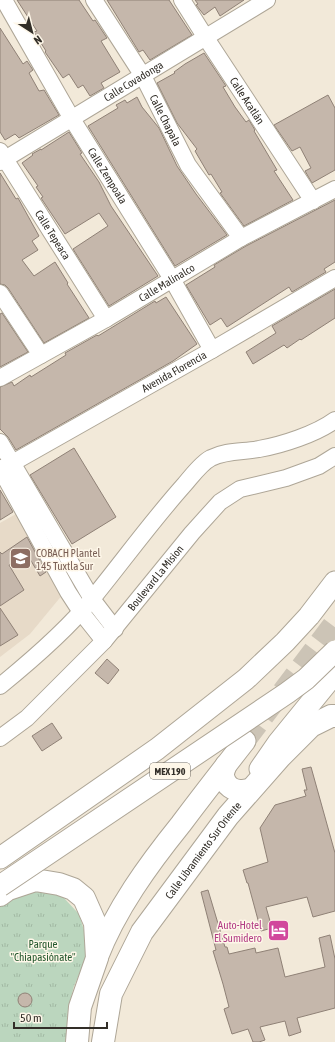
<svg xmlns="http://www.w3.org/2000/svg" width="335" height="1042" viewBox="0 0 335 1042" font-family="'Asap Condensed',sans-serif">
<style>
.education{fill:#e7dac8}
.grass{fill:url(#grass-tufts)}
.building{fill:#c5b7ab;stroke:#8f8176}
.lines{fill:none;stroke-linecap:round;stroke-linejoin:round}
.major-tunnel{stroke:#ccc4b6;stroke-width:21;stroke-dasharray:21 10;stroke-linecap:butt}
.minor-casing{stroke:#aea697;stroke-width:18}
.major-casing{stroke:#aea697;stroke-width:23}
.highway-casing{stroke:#aea697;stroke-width:24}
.minor{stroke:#fff;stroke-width:16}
.major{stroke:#fff;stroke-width:21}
.highway{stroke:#fff;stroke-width:22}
.major-bridge-casing{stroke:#aea697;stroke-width:23;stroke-linecap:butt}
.major-bridge{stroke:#fff;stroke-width:21}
.labels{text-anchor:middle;stroke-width:3;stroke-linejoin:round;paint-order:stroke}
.shield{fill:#fef7e9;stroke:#6f6a62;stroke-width:1}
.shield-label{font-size:10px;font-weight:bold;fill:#322e28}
.street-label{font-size:11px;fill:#322e28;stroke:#fef7e9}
.education-label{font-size:11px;fill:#785e54;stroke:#fef7e9;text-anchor:start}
.hotel-label{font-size:11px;fill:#b23c85;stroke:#fef7e9;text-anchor:end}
.park-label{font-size:11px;fill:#21562b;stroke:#fef7e9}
</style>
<defs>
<pattern id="grass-tufts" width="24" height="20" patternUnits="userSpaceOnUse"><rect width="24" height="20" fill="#bbd6be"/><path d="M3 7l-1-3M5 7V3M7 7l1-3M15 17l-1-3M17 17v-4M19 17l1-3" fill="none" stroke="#a1b8a3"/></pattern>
</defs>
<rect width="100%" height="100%" fill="#f2e9d9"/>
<path class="education" d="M16 514 63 594 30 634 0 657V523Z"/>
<path class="grass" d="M47 888 64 898 79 914 87 940 85 961 74 986 68 1009 67 1042H0V905L19 892Z"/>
<g class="building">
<path d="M17 0H79L93 21 95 20 107 38 101 41 120 72 101 83 104 88 90 96 83 85 78 88 69 74 63 78 45 52 46 51 34 32 37 31Z"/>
<path d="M107 0H169L192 35 150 60 143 50 139 52Z"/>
<path d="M195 0H244L220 16 215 7 204 15 196 5 198 4Z"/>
<path d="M0 28 23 64 27 61 33 70 29 73 39 91 44 90 59 115 19 138 15 134 5 140 0 132Z"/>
<path d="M204 53 226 86 223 87 235 107 246 122 249 120 255 130 254 131 277 170 274 171 293 200 244 226 220 193 222 192 211 174 209 175 195 151 197 149 177 123 157 83 175 73 174 72 185 64Z"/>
<path d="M328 95 335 108V170L312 183 305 171 311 168 300 147 292 151 274 125Z"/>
<path d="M137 97 142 107 159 128 177 166 196 194 227 235 175 266 88 126 118 108 116 105 125 100 127 103Z"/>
<path d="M69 132 82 153 80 154 99 182 111 206 158 276 109 306 73 249 108 226 99 213 65 234 41 198 43 197 36 187 38 186 22 163 33 155 32 154 41 149V150Z"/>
<path d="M0 173 16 199 18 198 39 236 32 241 38 250 22 260 34 276 55 262 68 283 67 284 89 318 44 343 8 288 5 285 0 284Z"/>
<path d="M335 200V262L324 269 326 272 292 292 289 287 227 327 221 318 210 325 186 285 215 267 214 265 246 246Z"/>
<path d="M335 289V318L301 340 300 339 287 348 284 345 253 364 246 352 276 333 272 326Z"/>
<path d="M166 297 197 344 173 361 16 450 8 437 0 429V387L12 382 14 386 30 375 31 377 66 355 65 353 97 335 98 336 155 301 156 303Z"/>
<path d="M2 313 28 352 0 367V314Z"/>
<path d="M74 448 116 517 72 544 30 475Z"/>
<path d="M0 490 13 512 0 520Z"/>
<path d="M27 537 46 572 40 576 27 554 9 565 24 590 0 606V552L2 554Z"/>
<path d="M0 608 18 635 0 646Z"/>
<path d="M107 659 119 670 108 684 95 673Z"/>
<path d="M52 723 62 738 42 751 32 736Z"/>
<path d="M311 767 335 853V911L313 917 307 897 266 907 272 928 261 931 248 883H247L243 870 268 862 260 828 275 805 306 796 304 790H307L302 769Z"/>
<path d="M208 890 225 947H227L229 954 255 948 256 953 278 948 285 977 325 967 319 938 330 935 335 959V1008L297 1018 301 1032 289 1036 285 1021 260 1027 265 1040 259 1042H253L248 1029 232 1034 224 1009 229 1007 223 984 213 951 216 950 201 892Z"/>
<circle cx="25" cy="1000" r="7"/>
</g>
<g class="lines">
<path class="major-tunnel" d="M245 741 335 622"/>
<defs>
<g id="minor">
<path id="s1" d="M4 0 72 119 172 279 212 350"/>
<path id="s2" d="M94 0 143 76 188 165 241 238"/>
<path id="s3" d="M182 0 206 38 313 201"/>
<path id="s4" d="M0 151 106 319"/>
<path id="s5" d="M0 162 267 0"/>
<path d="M0 293 41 355"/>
<path id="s6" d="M0 378 106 319 241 238 335 189"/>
<path d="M0 442 92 599 115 629"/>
<path d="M0 468 68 592 81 612 104 641"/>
<path id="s7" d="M0 470 212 350 335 278"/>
<path d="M0 686C32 660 66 631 92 599 123 561 151 522 184 485 192 476 201 463 211 458 226 450 244 452 259 449 282 445 316 434 335 420"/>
<path id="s8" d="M0 738 27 718 104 641 192 533 220 502 240 489 286 478 319 466 335 456"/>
</g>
<g id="major">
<path d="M226 765 223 774C225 786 233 792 245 790"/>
<path d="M260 769 278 743 335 673"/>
<path d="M0 858 157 749 246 679 285 642 309 616 335 582"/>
<path d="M97 958C116 909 148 865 181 824 202 796 223 769 245 741"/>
</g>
<g id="highway">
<path d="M0 895 8 889 35 880 59 884 73 889 84 898 95 923 97 958 80 1007 77 1042"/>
<path id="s9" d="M103 1042 111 994 142 932 228 816 280 757 311 726 331 716H335"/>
</g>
</defs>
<use href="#minor" class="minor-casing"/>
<use href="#major" class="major-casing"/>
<use href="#highway" class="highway-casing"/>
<use href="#minor" class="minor"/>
<use href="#major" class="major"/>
<use href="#highway" class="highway"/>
<defs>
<path id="major-bridge" d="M0 886 287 693 306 679 335 651"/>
</defs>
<use href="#major-bridge" class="major-bridge-casing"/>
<use href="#major-bridge" class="major-bridge"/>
</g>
<defs>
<symbol id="university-square" viewBox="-11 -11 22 22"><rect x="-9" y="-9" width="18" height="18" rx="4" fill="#8d6e63" stroke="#fef7e9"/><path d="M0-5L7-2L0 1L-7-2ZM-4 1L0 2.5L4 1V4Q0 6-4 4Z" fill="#fff"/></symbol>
<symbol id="hotel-square" viewBox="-11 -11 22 22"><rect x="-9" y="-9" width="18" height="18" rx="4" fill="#d1479c" stroke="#fef7e9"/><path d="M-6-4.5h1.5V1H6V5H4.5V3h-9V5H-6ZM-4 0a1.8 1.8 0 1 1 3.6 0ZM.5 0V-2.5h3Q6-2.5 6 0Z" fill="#fff"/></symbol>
</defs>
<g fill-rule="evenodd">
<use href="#university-square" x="8" y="546" width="25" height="25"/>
<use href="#hotel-square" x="266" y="918" width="25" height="25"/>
</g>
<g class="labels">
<rect class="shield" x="150" y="763" width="40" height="16" rx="3"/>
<g class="shield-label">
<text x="170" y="775">MEX 190</text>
</g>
<g class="street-label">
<text dy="4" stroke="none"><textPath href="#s5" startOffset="156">Calle Covadonga</textPath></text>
<text dy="4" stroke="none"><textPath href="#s3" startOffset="120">Calle Acatlán</textPath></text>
<text dy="4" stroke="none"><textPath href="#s2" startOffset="140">Calle Chapala</textPath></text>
<text dy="4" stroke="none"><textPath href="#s1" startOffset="204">Calle Zempoala</textPath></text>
<text dy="4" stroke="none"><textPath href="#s4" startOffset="99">Calle Tepeaca</textPath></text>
<text dy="4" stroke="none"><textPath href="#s6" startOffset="192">Calle Malinalco</textPath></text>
<text dy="4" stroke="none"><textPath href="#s7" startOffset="200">Avenida Florencia</textPath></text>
<text dy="4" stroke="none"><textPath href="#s8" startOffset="224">Boulevard La Mision</textPath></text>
<text dy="4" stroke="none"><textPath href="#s9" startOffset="220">Calle Libramiento Sur Oriente</textPath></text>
</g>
<g class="education-label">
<text x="36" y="557">COBACH Plantel<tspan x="36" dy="13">145 Tuxtla Sur</tspan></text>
</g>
<g class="hotel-label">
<text x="262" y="929">Auto-Hotel<tspan x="262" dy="13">El Sumidero</tspan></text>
</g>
<g class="park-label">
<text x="43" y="948">Parque<tspan x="43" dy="13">"Chiapasiónate"</tspan></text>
</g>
</g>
<g transform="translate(32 32) rotate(144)" stroke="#fef7e9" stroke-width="3" paint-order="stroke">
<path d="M0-3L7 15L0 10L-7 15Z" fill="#322e28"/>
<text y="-6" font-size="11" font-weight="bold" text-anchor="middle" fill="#322e28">N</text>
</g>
<path d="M14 1022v6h93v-6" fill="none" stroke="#322e28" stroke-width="2"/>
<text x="20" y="1022" font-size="12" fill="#322e28" stroke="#fef7e9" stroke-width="3" paint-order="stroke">50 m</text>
</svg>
